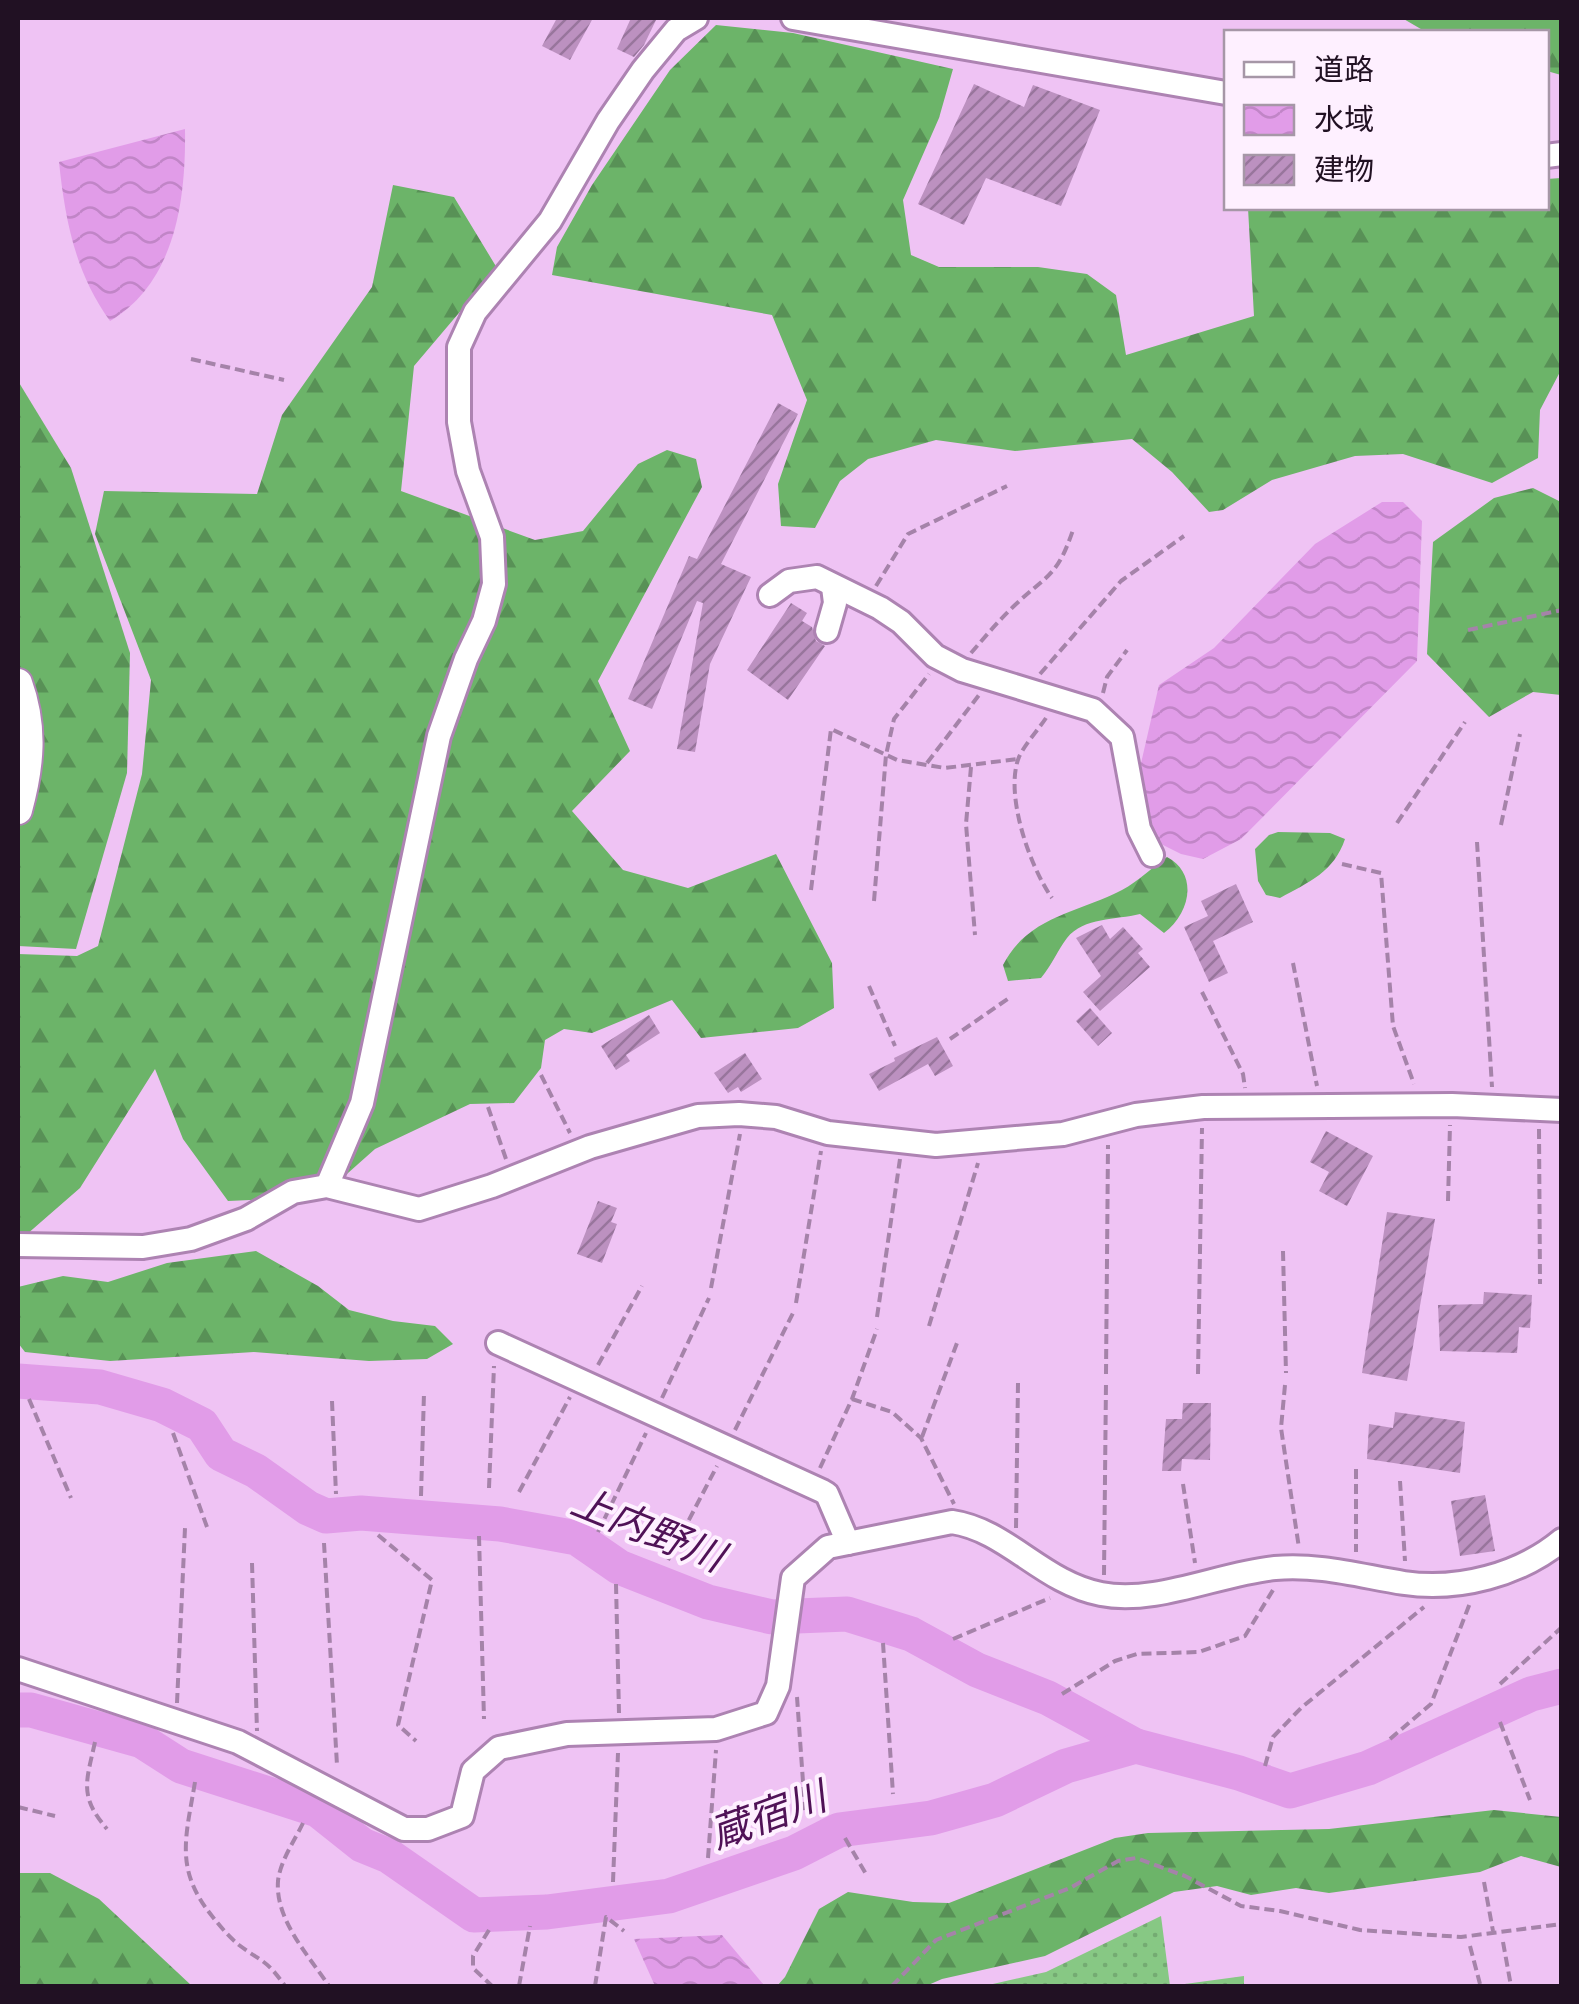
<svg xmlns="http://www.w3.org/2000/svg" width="1579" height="2004" viewBox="0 0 1579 2004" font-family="Commissioner,'Noto Sans JP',sans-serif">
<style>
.grass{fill:url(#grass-dots)}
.forest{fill:url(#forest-firs)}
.water{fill:url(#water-waves)}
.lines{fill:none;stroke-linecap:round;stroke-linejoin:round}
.river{stroke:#e19ce8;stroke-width:35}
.building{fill:url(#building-hatch)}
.minor-casing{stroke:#ad83b2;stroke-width:28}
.tertiary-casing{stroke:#ad83b2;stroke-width:32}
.path{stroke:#a583a9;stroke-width:4;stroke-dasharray:10 5;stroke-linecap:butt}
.minor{stroke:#fff;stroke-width:22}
.tertiary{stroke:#fff;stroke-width:28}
.labels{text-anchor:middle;stroke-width:8;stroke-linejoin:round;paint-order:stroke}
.water-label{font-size:40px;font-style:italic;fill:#501257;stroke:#fef0ff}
</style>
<defs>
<pattern id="grass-dots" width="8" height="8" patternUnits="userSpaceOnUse" patternTransform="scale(2.5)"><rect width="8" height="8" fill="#87c884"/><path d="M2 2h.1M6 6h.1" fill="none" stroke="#74ab72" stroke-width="1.8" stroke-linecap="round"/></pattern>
<pattern id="forest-firs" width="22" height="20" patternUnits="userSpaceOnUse" patternTransform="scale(2.5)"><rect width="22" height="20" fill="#6cb469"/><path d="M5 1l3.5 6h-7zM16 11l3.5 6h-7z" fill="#589156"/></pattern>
<pattern id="water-waves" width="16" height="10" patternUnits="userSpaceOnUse" patternTransform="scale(2.5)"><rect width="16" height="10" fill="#e19ce8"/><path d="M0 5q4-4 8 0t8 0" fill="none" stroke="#c185c7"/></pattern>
<pattern id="building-hatch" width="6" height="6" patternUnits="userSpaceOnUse" patternTransform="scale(2.5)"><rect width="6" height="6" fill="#bc91c0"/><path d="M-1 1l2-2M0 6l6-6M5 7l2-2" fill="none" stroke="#98759c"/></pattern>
</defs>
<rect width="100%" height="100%" fill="#efc3f4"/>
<path class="grass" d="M1161 1916 1170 1986 1244 1976V1986H984L1046 1972Z"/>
<g class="forest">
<path d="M1402 18H1561V75L1547 71 1546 32H1426Z"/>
<path d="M716 25 793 33 953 69 939 118 903 200 911 255 939 267H1038L1087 274 1116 295 1126 355 1254 316 1248 208H1546L1547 179 1561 178V370L1540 410 1538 458 1492 483 1403 454 1355 456 1272 480 1223 510 1209 512 1172 472 1132 439 1015 451 936 440 868 459 840 481 815 528 781 526 778 484 807 400 772 315 552 275 557 247 592 185 670 70Z"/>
<path d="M393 185 454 197 497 268 414 366 401 491 535 540 583 531 638 464 667 450 696 459 702 487 598 681 630 751 572 811 623 870 688 888 776 854 832 963 834 1008 798 1028 701 1038 672 1000 592 1033 564 1029 545 1040 541 1068 514 1103 470 1104 375 1149 321 1197 228 1201 183 1139 155 1069 80 1188 18 1242V954L77 956 98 946 142 774 151 680 95 534 104 491 257 494 282 415 372 287Z"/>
<path d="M18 381 71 468 130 653 127 773 76 949 18 946Z"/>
<path d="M1533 488 1561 502V695L1533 692 1489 717 1427 654 1433 542 1494 498Z"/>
<path d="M1278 832 1330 833 1345 839C1334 872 1309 882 1280 898L1266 895 1258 881 1255 849 1269 835Z"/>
<path d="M1167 857C1199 874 1190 914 1164 933L1140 914C1116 920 1084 917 1067 938 1057 951 1052 965 1041 978L1008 981 1003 965C1028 916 1078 913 1122 890 1139 881 1151 868 1167 857Z"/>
<path d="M256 1251 318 1286 349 1310 393 1321 435 1326 453 1344 427 1359 369 1361 254 1352 110 1361 25 1352 18 1343V1287L63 1276 108 1282 167 1263Z"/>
<path d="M1494 1810 1561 1817V1867L1521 1856 1480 1872 1329 1893 1296 1888 1251 1895 1217 1886 1174 1892 1045 1956 942 1979 926 1986H777L785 1977 819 1909 848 1892 913 1902 949 1903 1115 1838 1148 1833 1329 1829Z"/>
<path d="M18 1873H50L99 1899 192 1986H18Z"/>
</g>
<g class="water">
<path d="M185 129C186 198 176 282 110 321 75 273 65 219 59 162Z"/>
<path d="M1382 502H1403L1422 521 1417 661 1241 839 1203 859 1181 854 1151 839 1139 772 1159 685 1214 648 1315 544Z"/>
<path d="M722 1935 763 1984 760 1986H655L634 1939Z"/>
</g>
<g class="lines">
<g class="river">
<path d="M18 1381 100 1387 162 1405 202 1425 221 1454 256 1471 308 1508 326 1516 361 1513 500 1524 577 1538 619 1567 708 1602 772 1617 847 1614 911 1634 977 1670 1048 1698 1136 1746"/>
<path d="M18 1710H31L142 1741 181 1766 318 1810 362 1845 389 1856 474 1915 547 1912 669 1896 794 1853 839 1830 931 1818 995 1800 1066 1766 1136 1746 1239 1773 1290 1791 1368 1768 1531 1694 1562 1686"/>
</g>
</g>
<g class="building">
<path d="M557 18H593L570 60 542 46Z"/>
<path d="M631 18H657L644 45 634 57 617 49Z"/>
<path d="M974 84 1024 107 1033 85 1100 110 1061 206 986 178 964 225 918 204Z"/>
<path d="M778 403 798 414 721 564 751 577 710 664 695 752 677 749 703 603 697 601 652 709 628 699 689 556 697 559Z"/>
<path d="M791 603 807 613 802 621 812 627 816 641 825 646 788 700 747 670Z"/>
<path d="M1236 884 1253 922 1213 941 1228 973 1209 982 1184 927 1208 916 1201 901Z"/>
<path d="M1102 925 1110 939 1123 927 1143 949 1138 953 1150 967 1100 1011 1083 992 1101 976 1076 938Z"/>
<path d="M1090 1008 1112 1033 1098 1046 1076 1021Z"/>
<path d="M649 1015 660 1033 626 1055 630 1061 616 1070 601 1046Z"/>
<path d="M937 1037 953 1066 935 1076 928 1064 879 1091 869 1074 895 1061 894 1058Z"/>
<path d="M745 1053 762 1079 741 1092 738 1087 728 1093 714 1073Z"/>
<path d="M1326 1131 1373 1156 1347 1206 1319 1191 1329 1172 1310 1162Z"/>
<path d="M598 1201 617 1208 611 1222 617 1224 602 1263 577 1254Z"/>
<path d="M1387 1212 1435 1219 1407 1381 1362 1373Z"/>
<path d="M1484 1292 1532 1295 1530 1328 1519 1327 1517 1353 1440 1351 1438 1305 1483 1304Z"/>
<path d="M1183 1403H1211L1210 1460 1182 1459 1181 1471H1162L1166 1419H1182Z"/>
<path d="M1395 1412 1465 1422 1460 1473 1367 1459 1369 1424 1393 1428Z"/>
<path d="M1485 1495 1495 1551 1460 1556 1451 1501Z"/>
</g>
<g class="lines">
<defs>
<g id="minor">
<path d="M793 18 1226 93"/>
<path d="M1546 156 1562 154"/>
<path d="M770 595 789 581 817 577 880 608 901 622 935 656 962 670 1093 710 1122 737 1139 829 1152 855"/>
<path d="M827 631 835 603 833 587"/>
<path d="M327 1186 362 1103 439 736 466 659 484 621 494 584 492 537 468 471 459 422V347L475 312 550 221 608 121 643 70 676 30 696 18"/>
<path d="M18 1245 143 1247 191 1239 246 1219 293 1192 327 1186 419 1209 492 1186 590 1147 698 1116 739 1114 776 1117 828 1133 936 1145 1063 1134 1136 1115 1203 1107 1452 1105 1562 1110"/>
<path d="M498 1343 822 1491 827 1494 848 1543"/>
<path d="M18 1669 238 1742 404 1829H428L462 1816 473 1771 499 1748 567 1734 716 1729 766 1713 778 1686 793 1578 828 1547 952 1522C1007 1530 1043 1583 1101 1594 1155 1605 1221 1573 1275 1568 1319 1564 1360 1576 1404 1583 1458 1591 1520 1575 1562 1540"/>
</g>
<path id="tertiary" d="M18 683C34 727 30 766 18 810"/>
</defs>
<use href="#minor" class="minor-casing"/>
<use href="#tertiary" class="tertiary-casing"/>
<g class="path">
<path d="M191 359 284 380"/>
<path d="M876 586 908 534 1007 486"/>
<path d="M1468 630 1562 610"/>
<path d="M971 653C985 637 999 620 1015 605 1048 574 1057 577 1073 530"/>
<path d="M1040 674 1121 581 1184 536"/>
<path d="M1103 693 1107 677 1127 650"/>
<path d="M1046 718C1038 730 1025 744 1019 757 1004 794 1030 867 1052 898"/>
<path d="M927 763 979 695"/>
<path d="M971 767 966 824 975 935"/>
<path d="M1397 823 1465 722"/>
<path d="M1501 825 1520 734"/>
<path d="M1477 842 1492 1087"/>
<path d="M1342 864 1381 873 1393 1026 1414 1084"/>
<path d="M811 890 831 729 897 760 945 768 1018 759"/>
<path d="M874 901 886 755 894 719 929 674"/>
<path d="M1293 963 1317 1086"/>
<path d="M869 986 895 1046"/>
<path d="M1202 992 1243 1074 1245 1088"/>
<path d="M950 1039 1009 998"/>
<path d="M541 1075 570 1133"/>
<path d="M488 1107 506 1159"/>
<path d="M1539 1129 1540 1284"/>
<path d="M1448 1201 1450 1125"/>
<path d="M1283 1251 1286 1373"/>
<path d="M711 1288 740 1134"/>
<path d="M796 1303 821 1151"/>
<path d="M877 1317 900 1159"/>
<path d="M929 1326 978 1163"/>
<path d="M598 1365 642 1286"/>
<path d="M1106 1374 1108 1145"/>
<path d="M1198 1374 1202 1128"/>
<path d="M1285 1385 1281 1428 1299 1548"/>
<path d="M662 1398 709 1298"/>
<path d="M29 1399 71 1498"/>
<path d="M852 1399 892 1412 921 1438 954 1504"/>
<path d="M332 1401 336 1494"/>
<path d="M735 1430 793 1313"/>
<path d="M173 1433 207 1527"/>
<path d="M922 1437 957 1343"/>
<path d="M820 1468 852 1399 877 1329"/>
<path d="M1356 1469V1552"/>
<path d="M1400 1481 1405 1561"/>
<path d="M1183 1484 1195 1563"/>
<path d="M489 1488 494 1366"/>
<path d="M519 1492 570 1397"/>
<path d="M421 1496 424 1393"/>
<path d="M1016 1528 1018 1383"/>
<path d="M598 1532 646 1433"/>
<path d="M378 1535 432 1580 398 1725 416 1741"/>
<path d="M479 1536 484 1719"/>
<path d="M324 1543 337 1765"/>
<path d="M668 1560 717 1466"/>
<path d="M252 1563 257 1731"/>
<path d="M1104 1575 1106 1382"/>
<path d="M616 1584 619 1713"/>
<path d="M953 1639 1050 1598"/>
<path d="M883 1643 893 1794"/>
<path d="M1500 1684 1562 1627"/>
<path d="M1062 1694 1115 1661 1137 1654 1199 1652 1245 1636 1273 1590"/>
<path d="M797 1697 805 1810"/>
<path d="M177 1703 185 1528"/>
<path d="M1500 1722 1530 1800"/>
<path d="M1390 1739 1431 1704 1470 1603"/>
<path d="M95 1742C86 1783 79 1796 107 1829"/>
<path d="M1265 1766 1273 1737 1301 1708 1424 1607"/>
<path d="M195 1782C186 1837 174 1869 212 1916 220 1926 229 1937 239 1945 263 1963 266 1959 285 1986"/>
<path d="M18 1807 55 1816"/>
<path d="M303 1823C295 1840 280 1861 278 1881 275 1920 309 1956 329 1986"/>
<path d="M845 1838 866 1874"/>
<path d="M708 1858 716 1750"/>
<path d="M613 1882 618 1753"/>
<path d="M1484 1882 1493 1931"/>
<path d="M489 1930 473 1956V1968L492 1986"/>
<path d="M1503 1942 1511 1986"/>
<path d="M1470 1946 1480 1984"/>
<path d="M519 1986 530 1926"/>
<path d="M595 1986 606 1917 624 1931"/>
<path d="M892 1986 936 1940 1070 1888 1118 1861 1136 1858 1185 1876 1241 1906 1280 1911 1360 1930 1461 1937 1562 1924"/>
</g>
<use href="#minor" class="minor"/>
<use href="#tertiary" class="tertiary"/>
</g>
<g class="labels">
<g class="water-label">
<text transform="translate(648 1529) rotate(22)" y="14">上内野川</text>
<text transform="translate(768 1815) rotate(-20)" y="14">蔵宿川</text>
</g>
</g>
<rect width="1579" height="2004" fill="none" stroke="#211123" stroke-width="40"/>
<rect x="1224" y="30" width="325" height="180" fill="#fef0ff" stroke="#a697a7" stroke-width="2.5"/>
<rect x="1244" y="62" width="50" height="15" fill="#ffffff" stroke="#a697a7" stroke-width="2.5"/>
<text x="1314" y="80" font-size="30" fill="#211123">道路</text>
<rect x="1244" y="105" width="50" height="30" fill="url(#water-waves)" stroke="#a697a7" stroke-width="2.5"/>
<text x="1314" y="130" font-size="30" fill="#211123">水域</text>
<rect x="1244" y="155" width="50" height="30" fill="url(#building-hatch)" stroke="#a697a7" stroke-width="2.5"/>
<text x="1314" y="180" font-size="30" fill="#211123">建物</text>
</svg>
